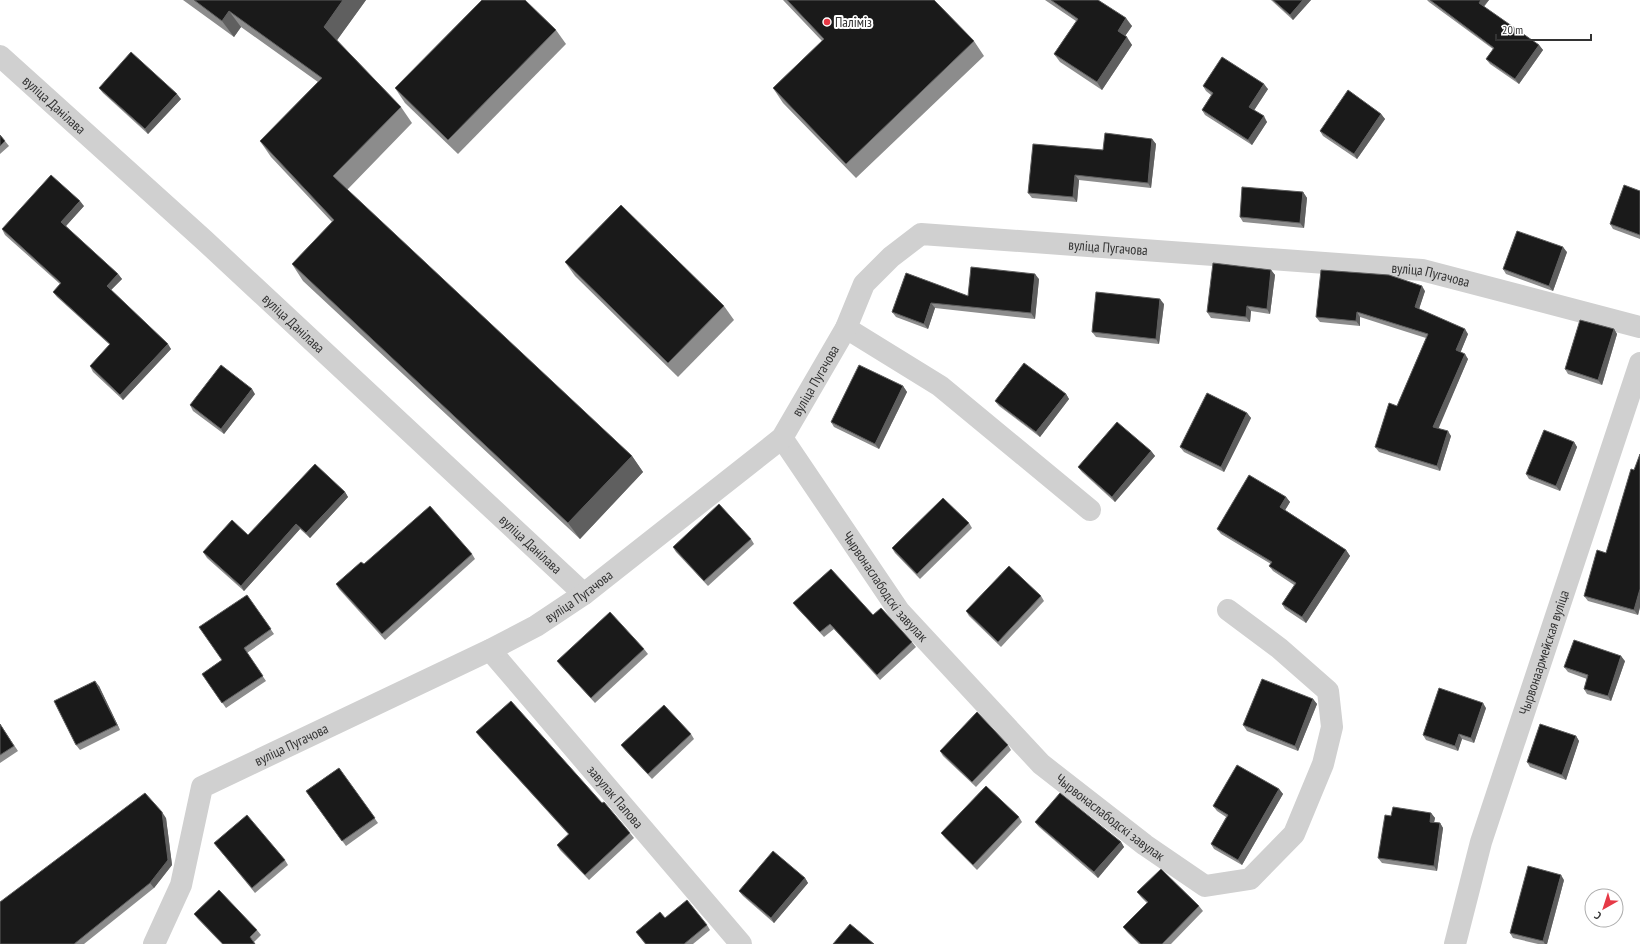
<svg xmlns="http://www.w3.org/2000/svg" width="1640" height="944" viewBox="0 0 1640 944" font-family="'PT Sans Narrow',sans-serif">
<style>
.lines{fill:none;stroke-linecap:round;stroke-linejoin:round}
.minor{stroke:#d0d0d0;stroke-width:22}
.wall{fill:#8c8c8c}
.shaded-wall{fill:#5f5f5f}
.building{fill:#1a1a1a;stroke:#5f5f5f}
.poi-dot{fill:#e63946;stroke:#fff;stroke-width:1.5}
.labels{text-anchor:middle;stroke-width:4;stroke-linejoin:round;paint-order:stroke}
.poi-label{font-size:14px;fill:#333;stroke:#fff;text-anchor:start}
.street-label{font-size:14px;fill:#333;stroke:#fff}
</style>
<rect width="100%" height="100%" fill="#fff"/>
<g class="lines">
<g class="minor">
<path id="s1" d="M0 56 204 240 584 594"/>
<path d="M846 328 940 386 1090 510"/>
<path id="s2" d="M782 438 899 611 1041 764 1145 845 1205 886 1250 879 1294 834 1323 764 1332 727 1328 691 1279 648 1228 610"/>
<path id="s3" d="M490 650 741 944"/>
<path id="s4" d="M154 944 181 885 202 787 490 650 536 626 584 594 782 438 846 328 864 284 891 257 921 234 1422 270 1640 327"/>
<path id="s5" d="M1455 944 1481 842 1640 363"/>
</g>
</g>
<g class="wall">
<path d="M183 0H366L337 40 401 107 412 123 347 190 632 456 643 472 580 539 303 281 292 264 332 222 271 157 260 141 318 82 241 27 234 37Z"/>
<path d="M783 0H934L974 41 984 56 856 178 783 103 773 88 822 41Z"/>
<path d="M1045 0H1098L1132 26 1125 36 1132 45 1102 90 1060 62 1054 54 1076 21Z"/>
<path d="M1271 0H1311L1293 20Z"/>
<path d="M1427 0H1489L1484 7 1539 45 1543 50 1519 84 1490 64 1486 59 1493 49 1429 2Z"/>
<path d="M556 30 566 44 458 154 405 103 395 88Z"/>
<path d="M1203 86 1268 89 1254 110 1267 122 1252 145 1205 115 1202 110 1211 95 1206 91Z"/>
<path d="M99 88 181 99 148 134 103 93Z"/>
<path d="M1381 114 1385 119 1357 159 1323 136 1320 131Z"/>
<path d="M0 135 9 146 0 154Z"/>
<path d="M1152 139 1156 144 1151 188 1079 180 1077 202 1032 198 1028 193 1103 150Z"/>
<path d="M1640 191V239L1613 229 1610 224Z"/>
<path d="M1303 192 1307 198 1304 228 1243 222 1240 217Z"/>
<path d="M84 206 66 226 118 274 122 279 111 290 171 349 123 400 93 372 90 366 110 345 57 297 53 292 60 284 5 235 2 229Z"/>
<path d="M1567 252 1553 291 1506 274 1503 269Z"/>
<path d="M565 262 724 306 734 320 678 377 575 276Z"/>
<path d="M1271 270 1275 275 1270 314 1251 311 1250 322 1211 318 1207 312Z"/>
<path d="M906 273 968 296 1039 279 1035 319 935 308 928 329 896 317 892 312Z"/>
<path d="M1425 291 1419 309 1468 334 1460 353 1468 359 1438 428 1451 436 1440 471 1379 452 1375 447 1397 406 1426 338 1360 317V326L1320 322 1316 317Z"/>
<path d="M1164 304 1159 344 1096 337 1092 332Z"/>
<path d="M1614 329 1617 334 1602 385 1568 374 1565 369Z"/>
<path d="M903 386 907 392 879 449 834 427 831 422Z"/>
<path d="M255 394 224 434 193 411 190 405Z"/>
<path d="M1066 394 1069 399 1040 437 999 406 995 401Z"/>
<path d="M1247 413 1251 418 1224 472 1184 452 1180 447Z"/>
<path d="M1574 442 1577 447 1560 491 1529 479 1526 474Z"/>
<path d="M1151 451 1155 456 1115 502 1082 472 1078 467Z"/>
<path d="M1640 454V607L1638 615 1588 601 1584 596 1606 553Z"/>
<path d="M345 492 348 497 310 538 300 529 244 591 207 558 203 552 248 535Z"/>
<path d="M1286 497 1290 502 1285 510 1346 550 1350 556 1306 623 1285 609 1282 604 1294 585 1273 571 1269 566 1271 564 1221 534 1217 529Z"/>
<path d="M969 523 972 528 920 579 895 553 892 548Z"/>
<path d="M751 539 754 544 708 586 676 552 673 547Z"/>
<path d="M472 554 475 559 385 640 339 589 336 584Z"/>
<path d="M247 595 274 634 247 653 266 681 226 708 202 674 222 660Z"/>
<path d="M1041 596 1044 601 1001 647 969 616 966 611Z"/>
<path d="M793 603 873 615 912 642 916 647 880 680 834 629 824 637 797 608Z"/>
<path d="M644 649 648 654 595 703 561 666 557 661Z"/>
<path d="M1625 661 1611 701 1587 694 1584 689 1587 679 1568 672 1564 667Z"/>
<path d="M99 686 120 730 80 750 76 745Z"/>
<path d="M1313 699 1317 704 1298 751 1247 731 1243 725Z"/>
<path d="M1486 708 1474 743 1462 739 1458 751 1426 740 1423 735Z"/>
<path d="M0 724 18 751 0 763Z"/>
<path d="M476 732 602 803 630 833 634 838 589 880 560 850 557 845 568 834 480 737Z"/>
<path d="M691 734 694 739 652 779 625 750 621 745Z"/>
<path d="M1576 736 1579 741 1566 780 1530 767 1527 762Z"/>
<path d="M1008 745 1011 750 976 787 943 756 940 751Z"/>
<path d="M339 768 378 823 346 846 306 791Z"/>
<path d="M1279 789 1283 794 1242 865 1214 849 1211 844 1226 817 1217 811 1213 806Z"/>
<path d="M1431 813 1435 818 1434 822 1440 823 1443 828 1437 871 1382 863 1378 858 1391 816Z"/>
<path d="M1019 817 1022 822 977 870 945 838 941 833Z"/>
<path d="M166 818 172 865 154 888 84 944H0Z"/>
<path d="M1035 822 1121 842 1124 847 1098 878 1039 827Z"/>
<path d="M214 843 285 860 288 865 255 893 218 848Z"/>
<path d="M805 878 808 883 774 923 743 896 739 891Z"/>
<path d="M1564 880 1547 944H1538L1513 938 1510 933Z"/>
<path d="M1137 892 1199 906 1203 911 1171 944H1139L1127 932 1123 927 1147 903 1141 897Z"/>
<path d="M194 914 257 930 261 935 254 942 255 944H222L198 919Z"/>
<path d="M665 918 707 925 710 930 693 944H645L636 932Z"/>
</g>
<g class="shaded-wall">
<path d="M343 0H366L335 43 324 27Z"/>
<path d="M1303 0H1311L1293 20 1290 15Z"/>
<path d="M1481 0H1489L1482 8 1479 3Z"/>
<path d="M229 11 241 27 234 37 222 21Z"/>
<path d="M1126 18 1132 26 1123 39 1118 31Z"/>
<path d="M1127 37 1132 45 1102 90 1097 82Z"/>
<path d="M1539 45 1543 50 1519 84 1515 79Z"/>
<path d="M1264 84 1268 89 1253 112 1249 107Z"/>
<path d="M177 94 181 99 148 134 145 129Z"/>
<path d="M1381 114 1385 119 1357 159 1354 154Z"/>
<path d="M1264 116 1267 122 1252 145 1248 140Z"/>
<path d="M1152 139 1156 144 1151 188 1148 183Z"/>
<path d="M1075 175 1079 180 1077 202 1073 197Z"/>
<path d="M1303 192 1307 198 1304 228 1300 223Z"/>
<path d="M80 201 84 206 65 227 61 222Z"/>
<path d="M1563 247 1567 252 1553 291 1549 286Z"/>
<path d="M1271 270 1275 275 1270 314 1267 309Z"/>
<path d="M118 274 122 279 110 291 107 286Z"/>
<path d="M1035 274 1039 279 1035 319 1031 313Z"/>
<path d="M1422 286 1425 291 1418 312 1415 307Z"/>
<path d="M1160 299 1164 304 1159 344 1156 339Z"/>
<path d="M931 303 935 308 928 329 924 324Z"/>
<path d="M1247 306 1251 311 1250 322 1246 317Z"/>
<path d="M1357 312 1360 317V326L1356 321Z"/>
<path d="M1465 329 1468 334 1459 356 1456 350Z"/>
<path d="M1614 329 1617 334 1602 385 1598 380Z"/>
<path d="M168 344 171 349 123 400 120 395Z"/>
<path d="M1465 354 1468 359 1437 432 1433 427Z"/>
<path d="M903 386 907 392 879 449 875 444Z"/>
<path d="M252 389 255 394 224 434 221 429Z"/>
<path d="M1066 394 1069 399 1040 437 1036 432Z"/>
<path d="M1247 413 1251 418 1224 472 1221 467Z"/>
<path d="M1448 431 1451 436 1440 471 1437 466Z"/>
<path d="M1574 442 1577 447 1560 491 1556 486Z"/>
<path d="M1151 451 1155 456 1115 502 1112 497Z"/>
<path d="M632 456 643 472 580 539 568 523Z"/>
<path d="M345 492 348 497 310 538 306 533Z"/>
<path d="M1286 497 1290 502 1284 512 1280 507Z"/>
<path d="M296 524 300 529 244 591 241 586Z"/>
<path d="M1346 550 1350 556 1306 623 1302 617Z"/>
<path d="M1640 589V607L1638 615 1634 610Z"/>
<path d="M1621 656 1625 661 1611 701 1608 696Z"/>
<path d="M95 681 99 686 120 730 117 725Z"/>
<path d="M1313 699 1317 704 1298 751 1295 746Z"/>
<path d="M1483 703 1486 708 1474 743 1471 738Z"/>
<path d="M1459 734 1462 739 1458 751 1455 746Z"/>
<path d="M1576 736 1579 741 1566 780 1562 775Z"/>
<path d="M1279 789 1283 794 1242 865 1238 860Z"/>
<path d="M162 812 166 818 172 865 154 888 150 883Z"/>
<path d="M1431 813 1435 818 1433 827 1430 822Z"/>
<path d="M1440 823 1443 828 1437 871 1434 866Z"/>
<path d="M1121 842 1124 847 1098 878 1094 872Z"/>
<path d="M1561 875 1564 880 1547 944H1545L1543 941Z"/>
<path d="M805 878 808 883 774 923 771 918Z"/>
</g>
<g class="building">
<path d="M194 0H343L324 27 401 107 333 176 632 456 568 523 292 264 334 220 260 141 322 78 229 11 222 21Z"/>
<path d="M482 0H525L556 30 448 140 395 88Z"/>
<path d="M787 0H934L974 41 846 164 773 88 824 39Z"/>
<path d="M1051 0H1098L1126 18 1118 31 1127 37 1097 82 1054 54 1078 19Z"/>
<path d="M1273 0H1303L1290 15Z"/>
<path d="M1430 0H1481L1479 3 1539 45 1515 79 1486 59 1494 48Z"/>
<path d="M131 52 177 94 145 129 99 88Z"/>
<path d="M1222 57 1264 84 1249 107 1264 116 1248 140 1202 110 1213 93 1203 86Z"/>
<path d="M1348 90 1381 114 1354 154 1320 131Z"/>
<path d="M1105 133 1152 139 1148 183 1075 175 1073 197 1028 193 1033 144 1103 150Z"/>
<path d="M0 135 5 141 0 146Z"/>
<path d="M51 175 80 201 61 222 118 274 107 286 168 344 120 395 90 366 110 344 53 292 61 283 2 229Z"/>
<path d="M1624 185 1640 191V235L1610 224Z"/>
<path d="M1242 187 1303 192 1300 223 1240 217Z"/>
<path d="M621 205 724 306 668 363 565 262Z"/>
<path d="M1517 231 1563 247 1549 286 1503 269Z"/>
<path d="M1213 263 1271 270 1267 309 1247 306 1246 317 1207 312Z"/>
<path d="M971 267 1035 274 1031 313 931 303 924 324 892 312 906 273 968 296Z"/>
<path d="M1321 270 1389 275 1422 286 1415 307 1465 329 1456 350 1465 354 1433 427 1448 431 1437 466 1375 447 1389 403 1397 406 1428 334 1357 312 1356 321 1316 317Z"/>
<path d="M1096 292 1160 299 1156 339 1092 332Z"/>
<path d="M1580 320 1614 329 1598 380 1565 369Z"/>
<path d="M1024 363 1066 394 1036 432 995 401Z"/>
<path d="M221 365 252 389 221 429 190 405Z"/>
<path d="M859 365 903 386 875 444 831 422Z"/>
<path d="M1207 393 1247 413 1221 467 1180 447Z"/>
<path d="M1117 422 1151 451 1112 497 1078 467Z"/>
<path d="M1544 430 1574 442 1556 486 1526 474Z"/>
<path d="M1640 454V589L1634 610 1584 596 1597 550 1606 553 1631 469 1634 470Z"/>
<path d="M315 464 345 492 306 533 296 524 241 586 203 552 232 520 248 535Z"/>
<path d="M1249 475 1286 497 1280 507 1346 550 1302 617 1282 604 1296 583 1269 566 1272 562 1217 529Z"/>
<path d="M943 498 969 523 917 574 892 548Z"/>
<path d="M719 504 751 539 704 581 673 547Z"/>
<path d="M430 506 472 554 382 634 336 584 361 562 364 564Z"/>
<path d="M1009 566 1041 596 998 642 966 611Z"/>
<path d="M831 569 873 615 881 608 912 642 877 675 830 624 820 632 793 603Z"/>
<path d="M247 595 271 629 244 648 263 676 222 703 202 674 222 660 199 627Z"/>
<path d="M610 612 644 649 591 698 557 661Z"/>
<path d="M1574 640 1621 656 1608 696 1584 689 1588 675 1564 667Z"/>
<path d="M1262 679 1313 699 1295 746 1243 725Z"/>
<path d="M95 681 117 725 76 745 54 701Z"/>
<path d="M1439 688 1483 703 1471 738 1459 734 1455 746 1423 735Z"/>
<path d="M511 701 602 803 604 802 630 833 585 875 557 845 569 834 476 732Z"/>
<path d="M664 705 691 734 648 774 621 745Z"/>
<path d="M977 712 1008 745 972 782 940 751Z"/>
<path d="M0 724 14 746 0 755Z"/>
<path d="M1540 724 1576 736 1562 775 1527 762Z"/>
<path d="M1237 765 1279 789 1238 860 1211 844 1228 815 1213 806Z"/>
<path d="M339 768 375 818 342 841 306 791Z"/>
<path d="M986 786 1019 817 973 865 941 833Z"/>
<path d="M145 793 162 812 168 860 150 883 74 944H0V902Z"/>
<path d="M1060 793 1121 842 1094 872 1035 822Z"/>
<path d="M1393 807 1431 813 1430 822 1440 823 1434 866 1378 858 1385 815 1391 816Z"/>
<path d="M247 815 285 860 252 888 214 843Z"/>
<path d="M773 851 805 878 771 918 739 891Z"/>
<path d="M1528 866 1561 875 1543 941 1510 933Z"/>
<path d="M1161 869 1199 906 1162 944H1141L1123 927 1148 902 1137 892Z"/>
<path d="M219 890 257 930 250 937 255 944H223L194 914Z"/>
<path d="M687 900 707 925 684 944H646L636 932 660 912 665 918Z"/>
<path d="M850 924 874 944H833Z"/>
</g>
<circle class="poi-dot" cx="827" cy="22" r="4"/>
<g class="labels">
<g class="poi-label">
<text x="835" y="27">Паліміз</text>
</g>
<g class="street-label">
<text dy="5" stroke="none"><textPath href="#s1" startOffset="73">вуліца Данілава</textPath></text>
<text dy="5" stroke="none"><textPath href="#s4" startOffset="1284">вуліца Пугачова</textPath></text>
<text dy="5" stroke="none"><textPath href="#s4" startOffset="1608">вуліца Пугачова</textPath></text>
<text dy="5" stroke="none"><textPath href="#s1" startOffset="397">вуліца Данілава</textPath></text>
<text dy="5" stroke="none"><textPath href="#s4" startOffset="912">вуліца Пугачова</textPath></text>
<text dy="5" stroke="none"><textPath href="#s1" startOffset="721">вуліца Данілава</textPath></text>
<text dy="5" stroke="none"><textPath href="#s2" startOffset="181">Чырвонаслабодскі завулак</textPath></text>
<text dy="5" stroke="none"><textPath href="#s4" startOffset="588">вуліца Пугачова</textPath></text>
<text dy="5" stroke="none"><textPath href="#s5" startOffset="305">Чырвонаармейская вуліца</textPath></text>
<text dy="5" stroke="none"><textPath href="#s4" startOffset="264">вуліца Пугачова</textPath></text>
<text dy="5" stroke="none"><textPath href="#s3" startOffset="193">завулак Папова</textPath></text>
<text dy="5" stroke="none"><textPath href="#s2" startOffset="505">Чырвонаслабодскі завулак</textPath></text>
</g>
</g>
<g transform="translate(1604 908) rotate(219)"><circle r="19" fill="#ffffff" stroke="#adadad"/>
<path d="M0-3L7 15L0 10L-7 15Z" fill="#e63946"/>
<text y="-6" font-size="11" font-weight="bold" text-anchor="middle" fill="#333333">С</text>
</g>
<path d="M1496 34v6h95v-6" fill="none" stroke="#333333" stroke-width="2"/>
<text x="1502" y="34" font-size="12" fill="#333333" stroke="#ffffff" stroke-width="3" paint-order="stroke">20 m</text>
</svg>
